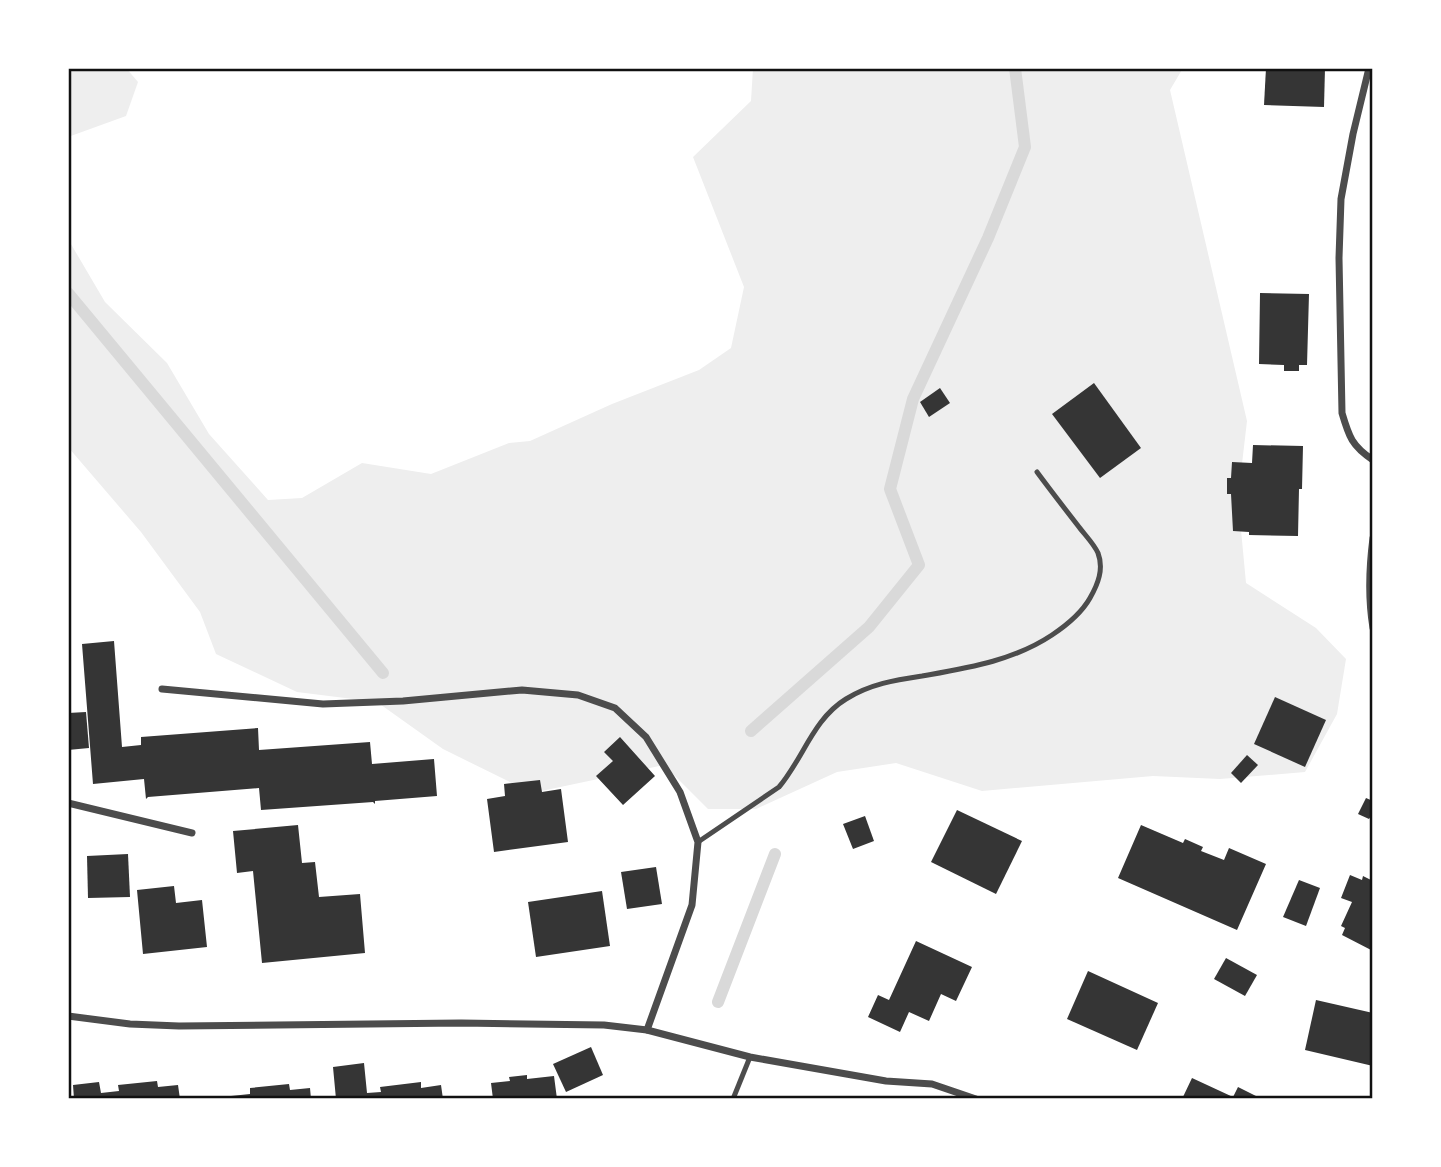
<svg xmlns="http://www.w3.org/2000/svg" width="1441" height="1167" viewBox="0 0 1441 1167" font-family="Figtree,sans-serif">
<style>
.green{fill:#eee}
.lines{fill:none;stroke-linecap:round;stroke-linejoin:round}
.stream{stroke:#d9d9d9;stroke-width:12}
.building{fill:#353535}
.service{stroke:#4c4c4c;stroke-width:5}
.minor{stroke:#4c4c4c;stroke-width:7}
.neatline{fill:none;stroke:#111;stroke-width:2.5}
</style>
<rect width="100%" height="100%" fill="#fff"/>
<g class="green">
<path d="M68 68H126L138 82 126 116 68 137Z"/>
<path d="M753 68H1183L1170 90 1247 421 1238 498 1246 583 1316 628 1346 659 1337 714 1305 772 1220 779 1153 776 982 791 896 763 837 772 756 809H708L664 765 532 793 443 749 377 702 297 692 216 654 200 612 141 532 68 447V239L105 302 167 363 209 434 268 500 302 498 362 463 431 474 509 443 530 441 612 404 699 370 731 348 744 287 693 157 751 101Z"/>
</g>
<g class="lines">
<g class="stream">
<path d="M68 293 383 673"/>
<path d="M751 731 869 627 919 565 890 489 913 399 988 238 1025 147 1015 68"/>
<path d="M718 1002 775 854"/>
</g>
</g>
<g class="building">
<path d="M1266 68H1325L1324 107 1264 105Z"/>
<path d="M1260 293 1309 294 1307 365H1299V371H1284V365L1259 364Z"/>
<path d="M1094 383 1141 448 1100 478 1052 414Z"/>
<path d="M940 388 950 403 929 417 920 402Z"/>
<path d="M1253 445 1303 446 1302 489H1299L1298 536 1249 535V532L1233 531 1231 494H1227V478H1231L1232 462 1252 463Z"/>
<path d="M114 641 122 747 141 745V737L258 728 259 750 370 742 372 764 434 759 437 796 375 801V804L373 802 261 810 259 788 148 797 146 799 144 779 93 784 82 644Z"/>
<path d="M1275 697 1326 720 1305 767 1254 744Z"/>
<path d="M86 712 89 748 68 750V713Z"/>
<path d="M620 737 655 776 623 805 596 776 613 761 604 752Z"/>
<path d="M1247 755 1258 765 1241 783 1231 773Z"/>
<path d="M540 780 542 792 561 789 568 842 494 852 487 799 505 796 504 784Z"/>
<path d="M1366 798 1373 801V813L1369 819 1358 814Z"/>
<path d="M957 810 1022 841 996 894 931 862Z"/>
<path d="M865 816 874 841 853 849 843 824Z"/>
<path d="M298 825 302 863 315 862 319 897 360 894 365 953 262 963 253 871 237 873 233 831Z"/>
<path d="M1141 825 1183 843 1185 839 1203 847 1201 851 1224 860 1229 848 1266 864 1237 930 1118 878Z"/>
<path d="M128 854 130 897 88 898 87 856Z"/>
<path d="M656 867 662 904 627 909 621 872Z"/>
<path d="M1350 875 1362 880 1363 876 1373 881V951L1342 935 1345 928 1341 926 1352 902 1341 898Z"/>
<path d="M1299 880 1320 888 1306 926 1283 917Z"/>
<path d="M174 886 176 903 202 900 207 947 143 954 137 890Z"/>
<path d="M602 891 610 946 536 957 528 902Z"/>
<path d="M916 941 972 967 956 1001 941 994 929 1021 909 1012 900 1032 868 1017 878 995 889 1000Z"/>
<path d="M1226 958 1257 975 1245 996 1214 979Z"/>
<path d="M1088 971 1158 1003 1137 1050 1067 1019Z"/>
<path d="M1316 1000 1373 1013V1066L1305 1050Z"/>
<path d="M591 1047 603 1075 566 1092 553 1064Z"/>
<path d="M364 1063 367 1093 381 1092 380 1087 421 1082V1088L441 1085 443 1099H336L333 1067Z"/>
<path d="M527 1075V1079L554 1076 557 1099H493L491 1083 510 1081 509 1077Z"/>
<path d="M1192 1078 1233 1097 1238 1087 1262 1099H1182Z"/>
<path d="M157 1081 158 1087 178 1085 180 1099H74L73 1085 99 1082 101 1093 119 1091 118 1085Z"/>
<path d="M289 1084 290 1090 310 1088 311 1099H231V1096L250 1094V1088Z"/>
</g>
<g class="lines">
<g class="service">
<path d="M698 842 779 787C803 759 813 719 846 699 870 684 895 680 922 676 967 668 1013 661 1052 635 1067 625 1081 614 1090 598 1098 584 1104 569 1098 553 1094 544 1085 535 1079 527 1065 509 1051 491 1037 472"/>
<path d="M733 1099 750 1057"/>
</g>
<g class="minor">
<path d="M1369 68 1353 134 1341 199 1339 258 1342 413C1349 437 1352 446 1373 460"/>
<path d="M1373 538C1369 569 1368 598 1373 628"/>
<path d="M162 689 323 704 403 701 522 690 578 695 615 708 646 737 680 792 698 842 692 905 647 1030"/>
<path d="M68 803 192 833"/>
<path d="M68 1016 130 1024 179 1026 461 1023 604 1025 647 1030 750 1057 886 1081 932 1084 976 1099"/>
</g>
</g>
<rect width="1441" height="1167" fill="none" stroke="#ffffff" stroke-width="140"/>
<rect x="70" y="70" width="1301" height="1027" class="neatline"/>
</svg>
